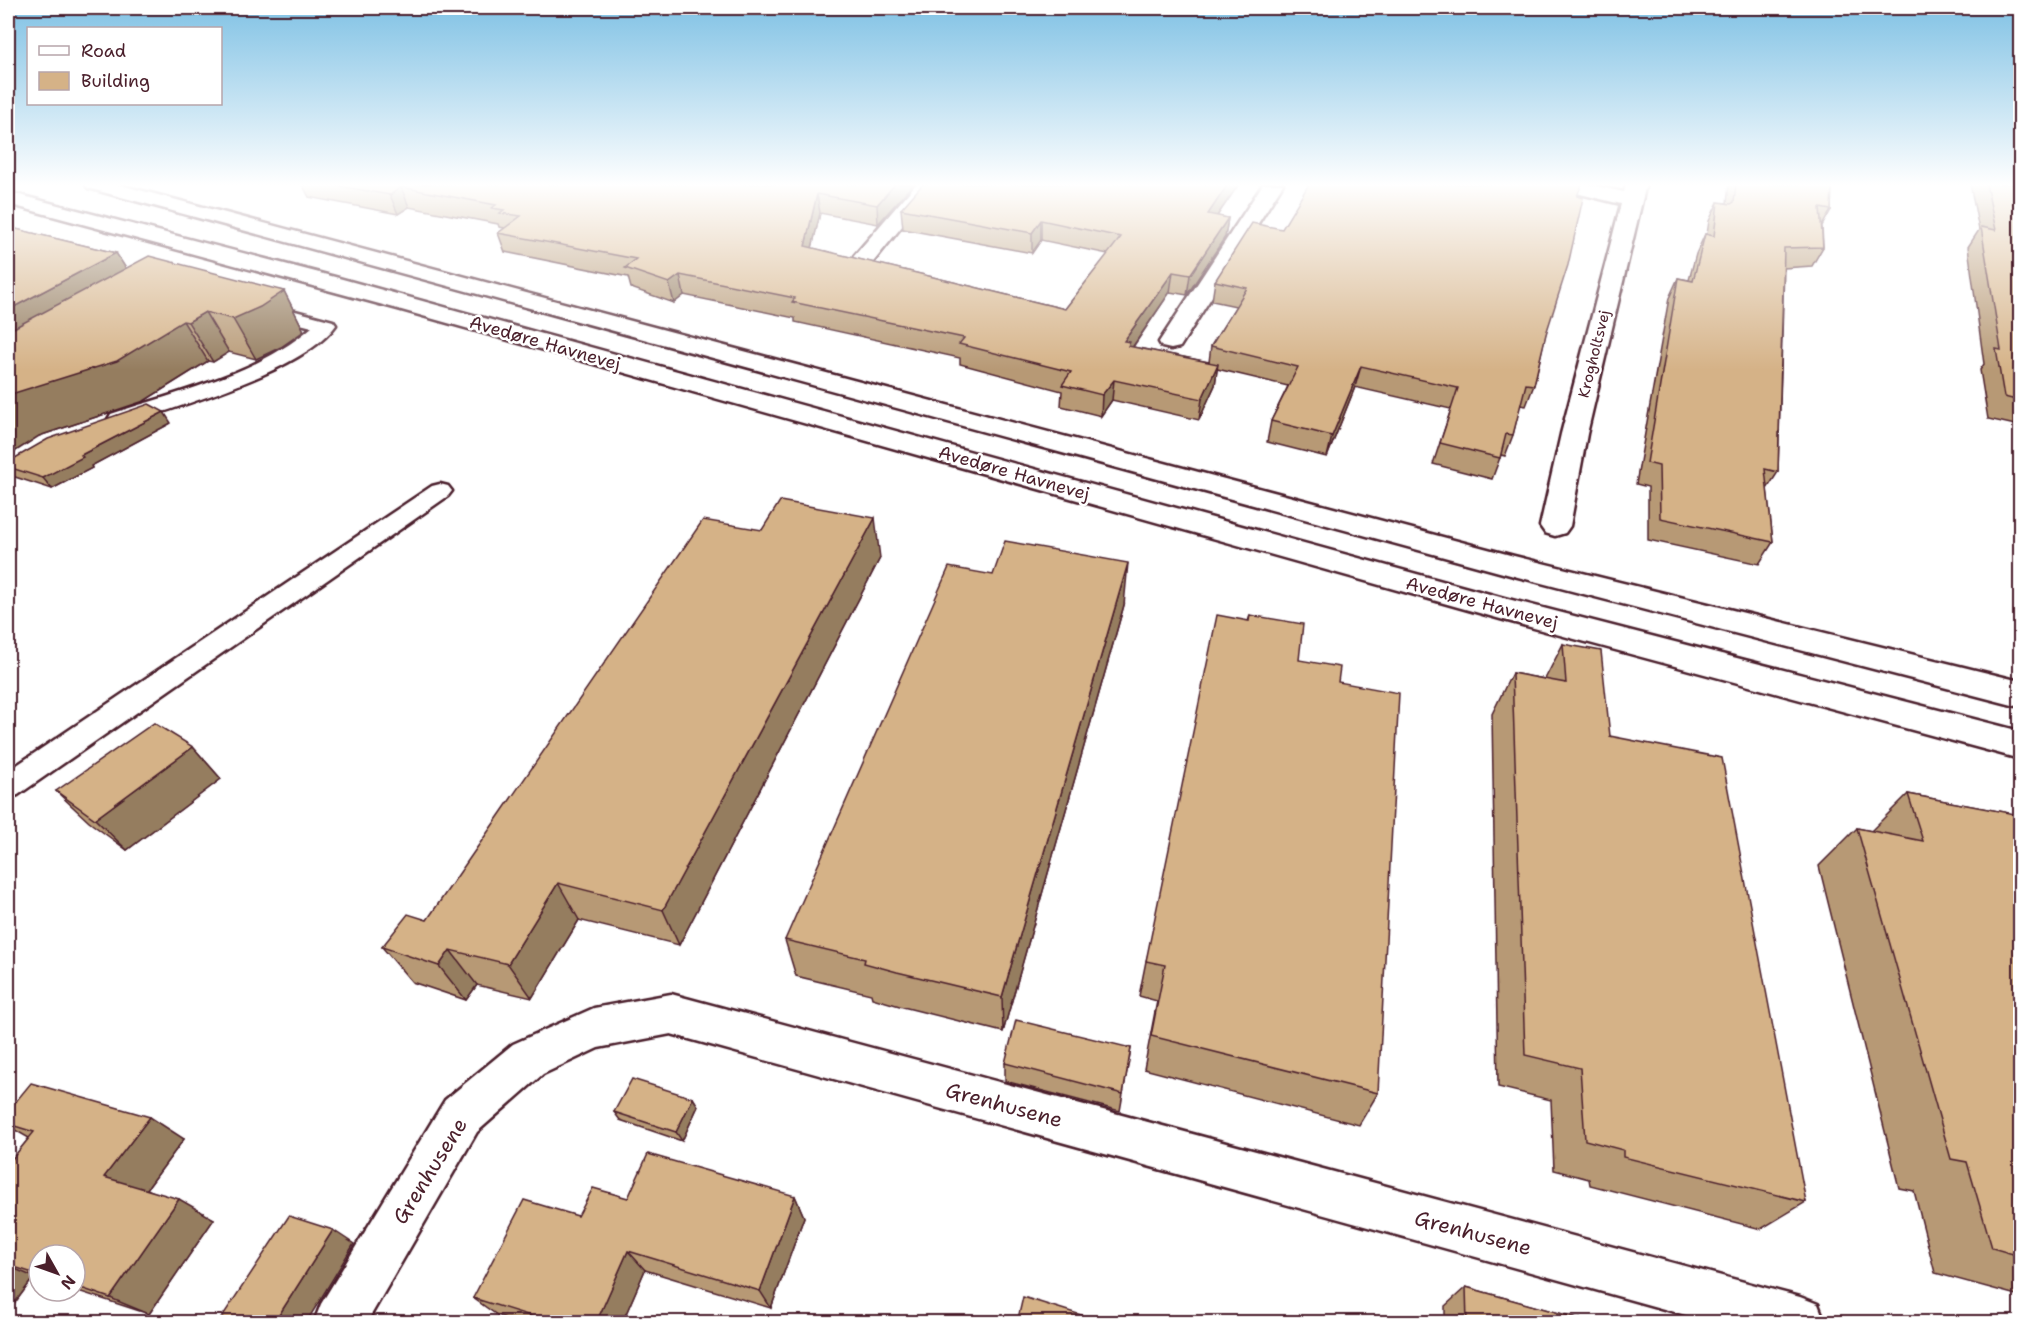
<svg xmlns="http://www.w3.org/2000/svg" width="2028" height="1330" viewBox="0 0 2028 1330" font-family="'Shantell Sans',sans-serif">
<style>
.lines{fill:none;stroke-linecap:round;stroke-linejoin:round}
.service-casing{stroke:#4a1f2b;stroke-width:5}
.minor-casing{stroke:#4a1f2b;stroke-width:5}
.tertiary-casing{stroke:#4a1f2b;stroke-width:5}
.service{fill:#fff;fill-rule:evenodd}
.minor{fill:#fff;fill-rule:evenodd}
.tertiary{fill:#fff;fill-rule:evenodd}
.wall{fill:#b79974;stroke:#4a1f2b;stroke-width:1.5}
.shaded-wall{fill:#957d5e;stroke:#4a1f2b;stroke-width:1.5}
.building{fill:#d5b287;stroke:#4a1f2b;stroke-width:1.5}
.labels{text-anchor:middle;stroke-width:5;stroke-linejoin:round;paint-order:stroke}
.far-street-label{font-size:15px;fill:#4a1f2b;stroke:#fff}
.street-label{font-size:18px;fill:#4a1f2b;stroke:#fff}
.near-street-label{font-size:21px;fill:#4a1f2b;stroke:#fff}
</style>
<rect width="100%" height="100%" fill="#fff"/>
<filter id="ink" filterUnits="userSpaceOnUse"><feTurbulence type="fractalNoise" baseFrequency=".0167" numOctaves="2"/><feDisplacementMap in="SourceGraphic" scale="12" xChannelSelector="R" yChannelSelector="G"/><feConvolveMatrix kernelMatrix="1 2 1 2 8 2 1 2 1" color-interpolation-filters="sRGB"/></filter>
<g filter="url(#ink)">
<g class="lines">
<defs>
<g id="service">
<path d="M261 302 333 321 336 325C304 371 180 405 127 424H111L108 419 111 414C178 392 258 374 312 327L254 312 251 308Z"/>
<path d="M440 484 448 486 452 491 448 496 18 795 8 798V771L432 486Z"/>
</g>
<g id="minor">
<path d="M916 184H936L870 266H854L851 261 854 256Z"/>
<path d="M1263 184H1283L1180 347 1171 349 1162 347 1159 342Z"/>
<path d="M1553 184H1587L1624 192 1626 184H1646L1587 434 1570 526 1565 533 1555 536 1545 533 1540 526 1561 434 1621 204 1556 188Z"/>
<path d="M671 994 1800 1297 1818 1304 1825 1322H1711L671 1034 598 1048 543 1074 477 1132 367 1322H314L321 1304 445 1100 513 1044 594 1008Z"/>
</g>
<g id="tertiary">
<path d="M85 184H117L1514 556 2020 681V707L1514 576 88 188Z"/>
<path d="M8 192 335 277 1504 598 2020 731V759L1504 620 398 309 8 204Z"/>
</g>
</defs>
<use href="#service" class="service-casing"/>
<use href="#minor" class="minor-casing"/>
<use href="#tertiary" class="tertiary-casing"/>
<use href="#service" class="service"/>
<use href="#minor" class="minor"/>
<use href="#tertiary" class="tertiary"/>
</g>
<g class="wall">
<path d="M302 184H913L878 224 820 213 812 248 1065 309 1108 254 1041 240 1032 253 903 229 901 209 1239 184 1217 216 1228 218 1225 237 1187 295 1170 292 1133 347 1209 362 1211 346 1236 306 1212 301 1215 281 1282 229 1577 197 1534 385 1526 406 1520 405 1513 435 1505 456 1501 455 1492 479 1433 464 1451 409 1355 387 1327 457 1267 442 1271 421 1288 386 1217 369 1215 385 1199 420 1112 400 1101 416 1061 406 1062 391 960 364V358L795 322V318L684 295 674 303 631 288 628 277 505 252 498 233 505 228 499 227 498 224 409 207 398 214 309 197Z"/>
<path d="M1729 184H1832L1831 210 1822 226 1823 247 1812 266 1784 268 1778 472 1767 489 1773 542 1759 564 1648 540V487L1636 484 1669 298 1678 278 1689 280 1696 254 1705 234H1707L1709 221 1718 202 1727 203Z"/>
<path d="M1970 184H2020V426L1988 419 1980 370 1984 364 1968 247 1979 230Z"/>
<path d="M11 228 116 253 126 269 284 291 304 331 281 347 256 359 229 352 213 362 208 361 144 401 39 436Z"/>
<path d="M171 423 91 466 92 468 52 489 12 476 8 472V462Z"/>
<path d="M880 558 679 945 579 920 532 998 477 985 466 1000 412 982 382 947 427 920Z"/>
<path d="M1124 605 1003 1032 903 1007 872 998 871 994 796 976 785 940Z"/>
<path d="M1250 615 1299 660 1338 682 1378 1093 1359 1125 1144 1069 1157 1001 1139 996 1146 961Z"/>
<path d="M1563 644 1610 736 1806 1202 1761 1229 1590 1185 1589 1179 1554 1170 1551 1100 1498 1087 1492 714 1512 673 1545 679Z"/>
<path d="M193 747 221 779 127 850 89 822 56 791Z"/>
<path d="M1908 794 2020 815V1296L1935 1273 1914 1191 1899 1188 1819 866 1857 828 1871 831Z"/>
<path d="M1131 1048 1120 1111 1005 1081V1063Z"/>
<path d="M693 1098 698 1106 682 1141 620 1120 614 1112Z"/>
<path d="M8 1111 184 1139 147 1189 214 1219 149 1314 75 1290V1255H39V1279L34 1277 8 1312V1164L29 1138 8 1126Z"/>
<path d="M795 1196 804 1217 771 1308 645 1270 622 1323H521L497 1315 473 1298 578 1216Z"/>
<path d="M1466 1287 1595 1323H1445V1306Z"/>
</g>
<g class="shaded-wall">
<path d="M895 184H913L878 224 877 205Z"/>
<path d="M1228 184H1239L1205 233 1208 214Z"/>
<path d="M401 187 409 207 398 214 390 195Z"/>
<path d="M817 194 820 213 808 266 805 246Z"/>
<path d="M1228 218 1225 237 1187 295 1190 275Z"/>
<path d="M1041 220V240L1032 253V233Z"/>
<path d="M116 253 141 292 8 367V310Z"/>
<path d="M1173 272 1170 292 1129 352 1124 341Z"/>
<path d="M680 275 684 295 674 303 669 283Z"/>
<path d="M284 291 304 331 281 347 256 359 233 319Z"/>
<path d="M205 312 229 352 213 362 188 322Z"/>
<path d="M183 321 208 361 144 401 39 436 8 456V395Z"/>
<path d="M1218 364 1215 385 1199 420 1202 399Z"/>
<path d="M1361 366 1355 387 1327 457 1332 436Z"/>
<path d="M1114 380 1112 400 1101 416 1102 395Z"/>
<path d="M164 412 171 423 91 466 92 468 52 489 43 478 81 455Z"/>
<path d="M875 518 880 558 679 945 663 910Z"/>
<path d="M1128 563 1124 605 1003 1032 1002 997Z"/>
<path d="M193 747 221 779 127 850 95 819Z"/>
<path d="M558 883 579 920 532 998 508 964Z"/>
<path d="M450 950 477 985 466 1000 439 966Z"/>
<path d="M693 1098 698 1106 682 1141 676 1132Z"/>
<path d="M150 1117 184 1139 141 1197 104 1177Z"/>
<path d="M795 1196 804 1217 771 1308 760 1291Z"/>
<path d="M179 1199 214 1219 149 1314 110 1298Z"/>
<path d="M333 1230 354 1244 306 1323H274Z"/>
<path d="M628 1251 645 1270 622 1323H596Z"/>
<path d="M8 1266 34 1277 8 1312Z"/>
</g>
<g class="building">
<path d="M328 184H895L877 205 817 194 805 246 1065 309 1121 237 1041 220 1032 233 901 209 923 184H1228L1208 214 1228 218 1190 275 1173 272 1124 341 1130 342 1128 346 1218 364 1202 399 1114 380 1102 395 1062 385 1071 372 959 344 964 338 792 302 795 298 680 275 669 283 625 268 636 259 498 233 521 216 500 213 504 210 492 208 496 205 401 187 390 195Z"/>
<path d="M1309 184H1582L1577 196 1583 198 1568 265 1546 334 1534 385 1526 384 1513 435 1506 434 1500 458 1440 443 1458 388 1361 366 1332 436 1271 421 1298 367 1211 346 1247 288 1215 281 1252 223 1282 229Z"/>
<path d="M1736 184H1832L1831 210 1820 208 1823 247 1784 248 1778 472 1765 469 1773 542 1660 518 1659 466 1647 463 1678 278 1693 281 1705 234 1714 236 1718 202 1731 204 1734 202Z"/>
<path d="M1986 184H2020V401L2004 397 1996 349 2001 350 1981 227 1996 230Z"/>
<path d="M8 227 116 253 8 310Z"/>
<path d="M149 256 284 291 260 307 233 319 205 312 188 322 183 321 117 361 8 395V331Z"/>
<path d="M149 404 164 412 81 455 83 457 43 478 8 467V462L48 439Z"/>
<path d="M780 501 875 518 663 910 558 883 508 964 450 950 439 966 382 947 408 914 427 920 703 520 762 530Z"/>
<path d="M1005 541 1128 563 1002 997 897 972 864 963 865 959 785 940 949 567 993 575Z"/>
<path d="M1217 615 1249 621 1250 615 1303 624 1299 660 1340 667 1338 682 1399 693 1378 1093 1151 1036 1165 965 1146 961Z"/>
<path d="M1563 644 1601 651 1610 736 1722 758 1806 1202 1623 1157V1150L1585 1140 1580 1068 1525 1055 1512 673 1566 683Z"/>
<path d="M154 723 193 747 95 819 56 791Z"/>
<path d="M1908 794 2020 815V1256L1992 1248 1967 1162 1951 1159 1857 828 1923 841Z"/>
<path d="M1016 1020 1131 1048 1123 1094 1005 1063Z"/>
<path d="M632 1079 693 1098 676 1132 614 1112Z"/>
<path d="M31 1083 150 1117 104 1177 179 1199 110 1298 75 1286V1255H39V1275L8 1265V1164L34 1132 8 1124V1111Z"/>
<path d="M648 1154 795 1196 760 1291 628 1251 596 1323H553L473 1298 524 1200 578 1216 593 1188 628 1198Z"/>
<path d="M289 1216 333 1230 274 1323H218Z"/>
<path d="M1466 1287 1595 1323H1467Z"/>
<path d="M1023 1297 1107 1323H1017Z"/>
</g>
</g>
<linearGradient id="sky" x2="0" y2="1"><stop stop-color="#7fc1e4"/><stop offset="0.5" stop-color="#fff"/><stop offset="1" stop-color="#fff" stop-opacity="0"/></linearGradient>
<rect width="2028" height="370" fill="url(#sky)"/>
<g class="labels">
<g class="far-street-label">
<text transform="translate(1594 354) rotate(-76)" y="5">Krogholtsvej</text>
</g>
<g class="street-label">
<text transform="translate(545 343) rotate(16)" y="6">Avedøre Havnevej</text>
<text transform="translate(1014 473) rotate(16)" y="6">Avedøre Havnevej</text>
<text transform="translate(1482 603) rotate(15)" y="6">Avedøre Havnevej</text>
</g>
<g class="near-street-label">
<text transform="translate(1004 1105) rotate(15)" y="7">Grenhusene</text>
<text transform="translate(430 1171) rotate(-58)" y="7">Grenhusene</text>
<text transform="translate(1473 1233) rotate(15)" y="7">Grenhusene</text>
</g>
</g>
<rect width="2028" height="1330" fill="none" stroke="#fff" stroke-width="30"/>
<rect x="15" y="15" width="1998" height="1300" fill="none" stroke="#4a1f2b" stroke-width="2" filter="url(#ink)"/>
<rect x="27" y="27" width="195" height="78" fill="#ffffff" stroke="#b7a5aa" stroke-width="1.5"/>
<rect x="39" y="46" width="30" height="9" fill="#ffffff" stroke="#b7a5aa" stroke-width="1.5"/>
<text x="81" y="57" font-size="18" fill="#4a1f2b">Road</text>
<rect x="39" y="72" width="30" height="18" fill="#d5b287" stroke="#b7a5aa" stroke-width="1.5"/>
<text x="81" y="87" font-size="18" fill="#4a1f2b">Building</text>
<g transform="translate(57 1273) rotate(130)"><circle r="28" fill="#ffffff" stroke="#b7a5aa" stroke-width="1.5"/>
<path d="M0-4.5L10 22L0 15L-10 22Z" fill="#4a1f2b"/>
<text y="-9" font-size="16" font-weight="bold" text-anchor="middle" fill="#4a1f2b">N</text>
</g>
</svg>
